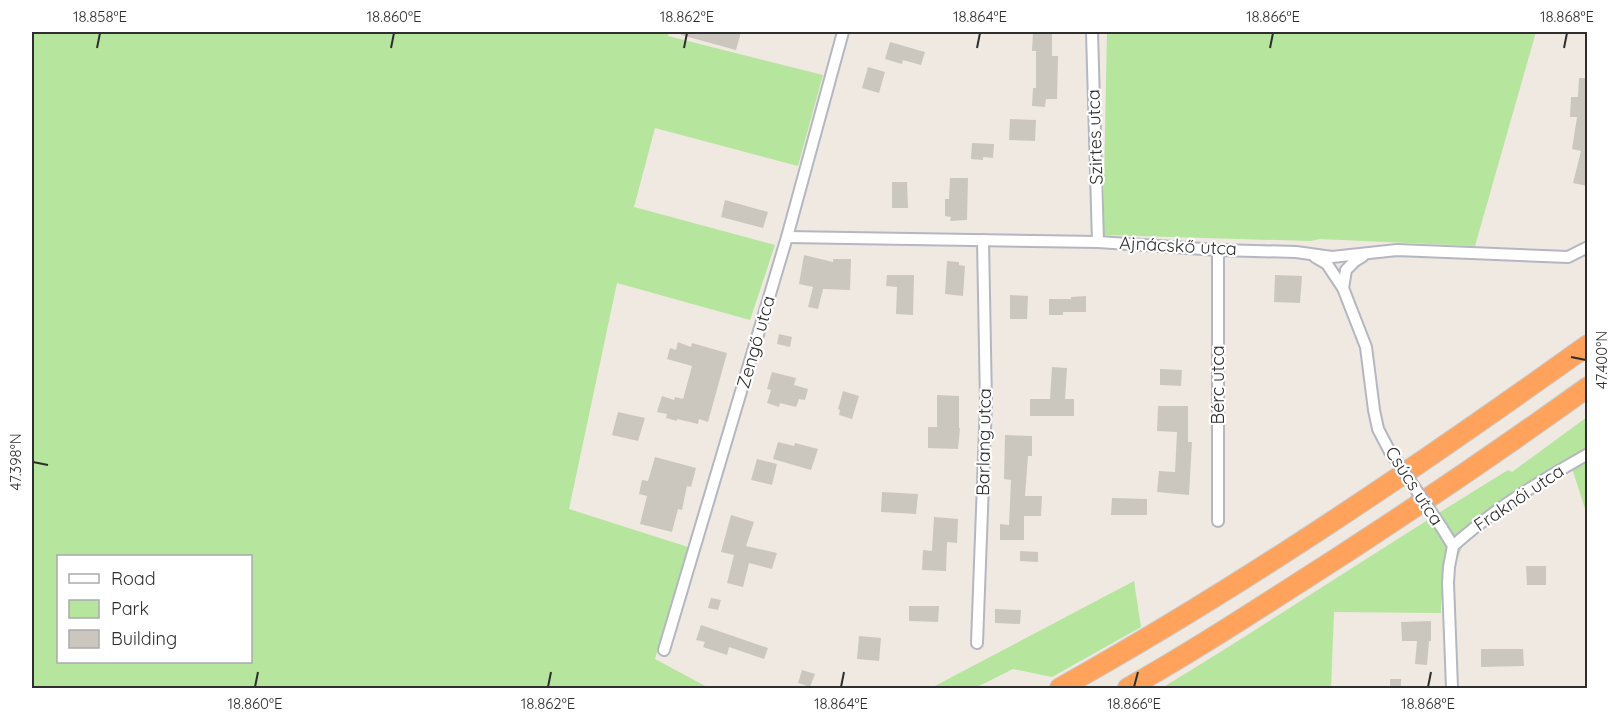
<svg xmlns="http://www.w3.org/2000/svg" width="1619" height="720" viewBox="0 0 1619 720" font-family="Quicksand,sans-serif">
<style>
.green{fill:#b6e59e;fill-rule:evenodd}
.building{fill:#cbc7bf}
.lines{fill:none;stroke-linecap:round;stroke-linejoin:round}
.minor-casing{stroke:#b4b7c1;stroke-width:14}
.motorway-casing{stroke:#c9c9c9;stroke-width:22}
.minor{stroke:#fff;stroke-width:10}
.motorway{stroke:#ffa35c;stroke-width:20}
.minor-bridge-casing{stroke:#b4b7c1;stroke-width:14;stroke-linecap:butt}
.minor-bridge{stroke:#fff;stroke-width:10}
.ticks{fill:none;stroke:#2e2e2e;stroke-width:2}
.labels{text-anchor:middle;stroke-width:4.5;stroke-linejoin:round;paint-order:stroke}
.street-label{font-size:18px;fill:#2e2e2e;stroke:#fff}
.neatline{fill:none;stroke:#2e2e2e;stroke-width:2}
.ticks-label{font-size:15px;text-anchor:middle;fill:#2e2e2e}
</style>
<rect width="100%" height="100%" fill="#efe9e1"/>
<g class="green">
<path d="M32 32H669L668 36 823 75 798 166 655 128 634 207 775 245 750 320 617 283 569 509 688 547 655 659 709 688H32ZM58 556H250V662H58Z"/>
<path d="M1107 32H1536L1475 246 1319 239 1311 241 1103 235Z"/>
<path d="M1587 417V515L1571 465 1536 493 1481 528 1462 547 1441 601V613L1334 612 1331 688H1162C1278 617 1392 541 1508 470L1512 472Z"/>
<path d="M1134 581 1141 627 1052 677 1013 669 975 688H931Z"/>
</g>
<g class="building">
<path d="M681 32H741L736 50 681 35Z"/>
<path d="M1033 32H1052V56H1058L1057 99H1046L1045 107 1032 106 1033 88H1036V51H1032Z"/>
<path d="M890 42 925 52 921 65 903 60 902 64 885 59Z"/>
<path d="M868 67 885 72 879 93 862 88Z"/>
<path d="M1579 78H1587V186L1573 183 1581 151 1572 149 1577 117H1570L1571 97H1578Z"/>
<path d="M1010 119 1036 120 1035 141 1009 140Z"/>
<path d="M972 143 994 144 993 158 983 157V160L971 159Z"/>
<path d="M950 178H968L967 220 950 221 951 217 945 216V199H949Z"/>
<path d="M892 182H907L908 208H892Z"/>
<path d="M725 200 768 212 763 228 721 217Z"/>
<path d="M804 255 833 262V259H851L850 290 823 289 818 309 808 307 813 287 799 284Z"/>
<path d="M947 261 959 262V265L965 266 963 296 945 294Z"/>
<path d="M887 275H914L913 315 896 314 897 287 886 286Z"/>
<path d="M1275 275 1302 276 1300 303 1274 302Z"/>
<path d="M1010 295 1028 296 1027 319H1010Z"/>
<path d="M1086 296V312H1063V315H1049V299H1071V297Z"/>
<path d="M779 334 792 337 790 347 777 344Z"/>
<path d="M678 342 691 347 692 343 727 353 708 422 699 419 698 424 677 419V421L666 418 667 414 657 412 662 396 674 400 675 397 683 399 692 366 667 359 670 348 676 350Z"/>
<path d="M1052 367 1067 368 1065 399H1074V416H1030V399H1050Z"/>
<path d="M1160 369 1182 370 1181 386 1160 385Z"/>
<path d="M772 372 796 378 794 385 808 389 805 400 799 399 796 407 780 403 779 407 767 403 771 390 767 389Z"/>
<path d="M843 391 859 396 852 419 839 415 840 410 838 409Z"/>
<path d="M937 395 959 396V428H960L958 449 928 448V427H937Z"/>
<path d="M1158 406H1188V442H1192L1189 495 1157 492 1159 471 1175 472 1177 432 1157 431Z"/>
<path d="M618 412 645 418 638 441 612 435Z"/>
<path d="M1005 435 1032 436V456H1028L1025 496H1042L1041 516H1024V540H1000V524L1009 525 1011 480 1004 479Z"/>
<path d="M778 442 794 446 795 443 818 449 811 470 773 459Z"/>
<path d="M655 457 696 468 691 487 687 486 682 510 678 509 672 532 640 524 647 496 639 494 642 480 648 481Z"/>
<path d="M757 459 777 464 772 485 751 480Z"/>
<path d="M882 492 918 494 916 514 881 512Z"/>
<path d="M1112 498 1147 499V515H1111Z"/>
<path d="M731 515 754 522 746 546 777 553 772 569 749 563 743 587 727 583 734 555 721 552Z"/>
<path d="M934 517 958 519 957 543 947 542 946 571 922 570 923 550 932 551Z"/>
<path d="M1020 551 1038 552V562L1020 561Z"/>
<path d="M1526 566H1546V585H1527Z"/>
<path d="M711 598 721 600 718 610 708 608Z"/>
<path d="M909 606H939L938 622 909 621Z"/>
<path d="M995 609 1021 610 1020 624 995 623Z"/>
<path d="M1431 621V641H1429L1427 665 1415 664 1417 641H1402L1401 622Z"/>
<path d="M701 625 768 648 764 659 729 647 727 655 703 647 705 642 696 640Z"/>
<path d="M859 636 881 638 879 661 857 659Z"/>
<path d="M1481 649H1523L1524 666 1481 667Z"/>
<path d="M802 670 815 674 810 687 798 683Z"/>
<rect x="1390" y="679" width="11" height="9"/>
</g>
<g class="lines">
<defs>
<g id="minor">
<path d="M1092 32 1098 242"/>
<path d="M787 237 1098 242 1218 250 1296 252 1332 257 1397 250 1568 257 1588 247"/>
<path d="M1218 250V521"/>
<path d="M1363 256 1355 261 1346 270 1343 288 1366 347 1374 410 1378 429 1389 450"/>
<path d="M1315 257 1327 264 1343 288"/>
<path d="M1442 528 1453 546 1449 567 1448 583 1452 688"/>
<path d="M1453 546C1494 509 1540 481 1588 454"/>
<path d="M977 643 986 403 983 240"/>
<path d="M664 650 787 237 843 32"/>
</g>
<g id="motorway">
<path d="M1060 688C1243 586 1417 467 1588 345"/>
<path d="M1128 688C1178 660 1227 629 1275 598 1381 531 1485 461 1588 387"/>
</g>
</defs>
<use href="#minor" class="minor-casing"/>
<use href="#motorway" class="motorway-casing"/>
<use href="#minor" class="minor"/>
<use href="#motorway" class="motorway"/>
<defs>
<path id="minor-bridge" d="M1389 450 1442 528"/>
</defs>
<use href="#minor-bridge" class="minor-bridge-casing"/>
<use href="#minor-bridge" class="minor-bridge"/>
</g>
<path class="ticks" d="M97 48 100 33M391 48 394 33M684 48 687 33M977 48 980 33M1270 48 1273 33M1564 48 1567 33M1571 357 1586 360M33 462 48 465M255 687 258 672M548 687 551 672M841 687 844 672M1134 687 1138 672M1428 687 1431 672"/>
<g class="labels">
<g class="street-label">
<text transform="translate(1095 137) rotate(-92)" y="6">Szirtes utca</text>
<text transform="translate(1178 246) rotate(3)" y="6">Ajnácskő utca</text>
<text transform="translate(756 342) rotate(-74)" y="6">Zengő utca</text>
<text transform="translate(1218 385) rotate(-90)" y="6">Bérc utca</text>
<text transform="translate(984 442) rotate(-89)" y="6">Barlang utca</text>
<text transform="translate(1414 486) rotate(57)" y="6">Csúcs utca</text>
<text transform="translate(1519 498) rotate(-34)" y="6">Fraknói utca</text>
</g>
</g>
<rect width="1619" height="720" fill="none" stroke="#ffffff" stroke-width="66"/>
<rect x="57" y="555" width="195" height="108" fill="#ffffff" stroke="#ababab" stroke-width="1.5"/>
<rect x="69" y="574" width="30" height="9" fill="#ffffff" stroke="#ababab" stroke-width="1.5"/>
<text x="111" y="585" font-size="18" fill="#2e2e2e">Road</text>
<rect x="69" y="600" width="30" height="18" fill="#b6e59e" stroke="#ababab" stroke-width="1.5"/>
<text x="111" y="615" font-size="18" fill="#2e2e2e">Park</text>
<rect x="69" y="630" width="30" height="18" fill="#cbc7bf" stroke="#ababab" stroke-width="1.5"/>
<text x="111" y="645" font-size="18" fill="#2e2e2e">Building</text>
<rect x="33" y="33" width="1553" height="654" class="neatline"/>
<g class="ticks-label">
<text x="100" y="22">18.858°E</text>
<text x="394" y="22">18.860°E</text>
<text x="687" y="22">18.862°E</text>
<text x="980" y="22">18.864°E</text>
<text x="1273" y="22">18.866°E</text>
<text x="1567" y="22">18.868°E</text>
<text transform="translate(1602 360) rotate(-90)" y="5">47.400°N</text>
<text transform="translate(16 462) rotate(-90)" y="5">47.398°N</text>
<text x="255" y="709">18.860°E</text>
<text x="548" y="709">18.862°E</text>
<text x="841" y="709">18.864°E</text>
<text x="1134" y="709">18.866°E</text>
<text x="1428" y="709">18.868°E</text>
</g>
</svg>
